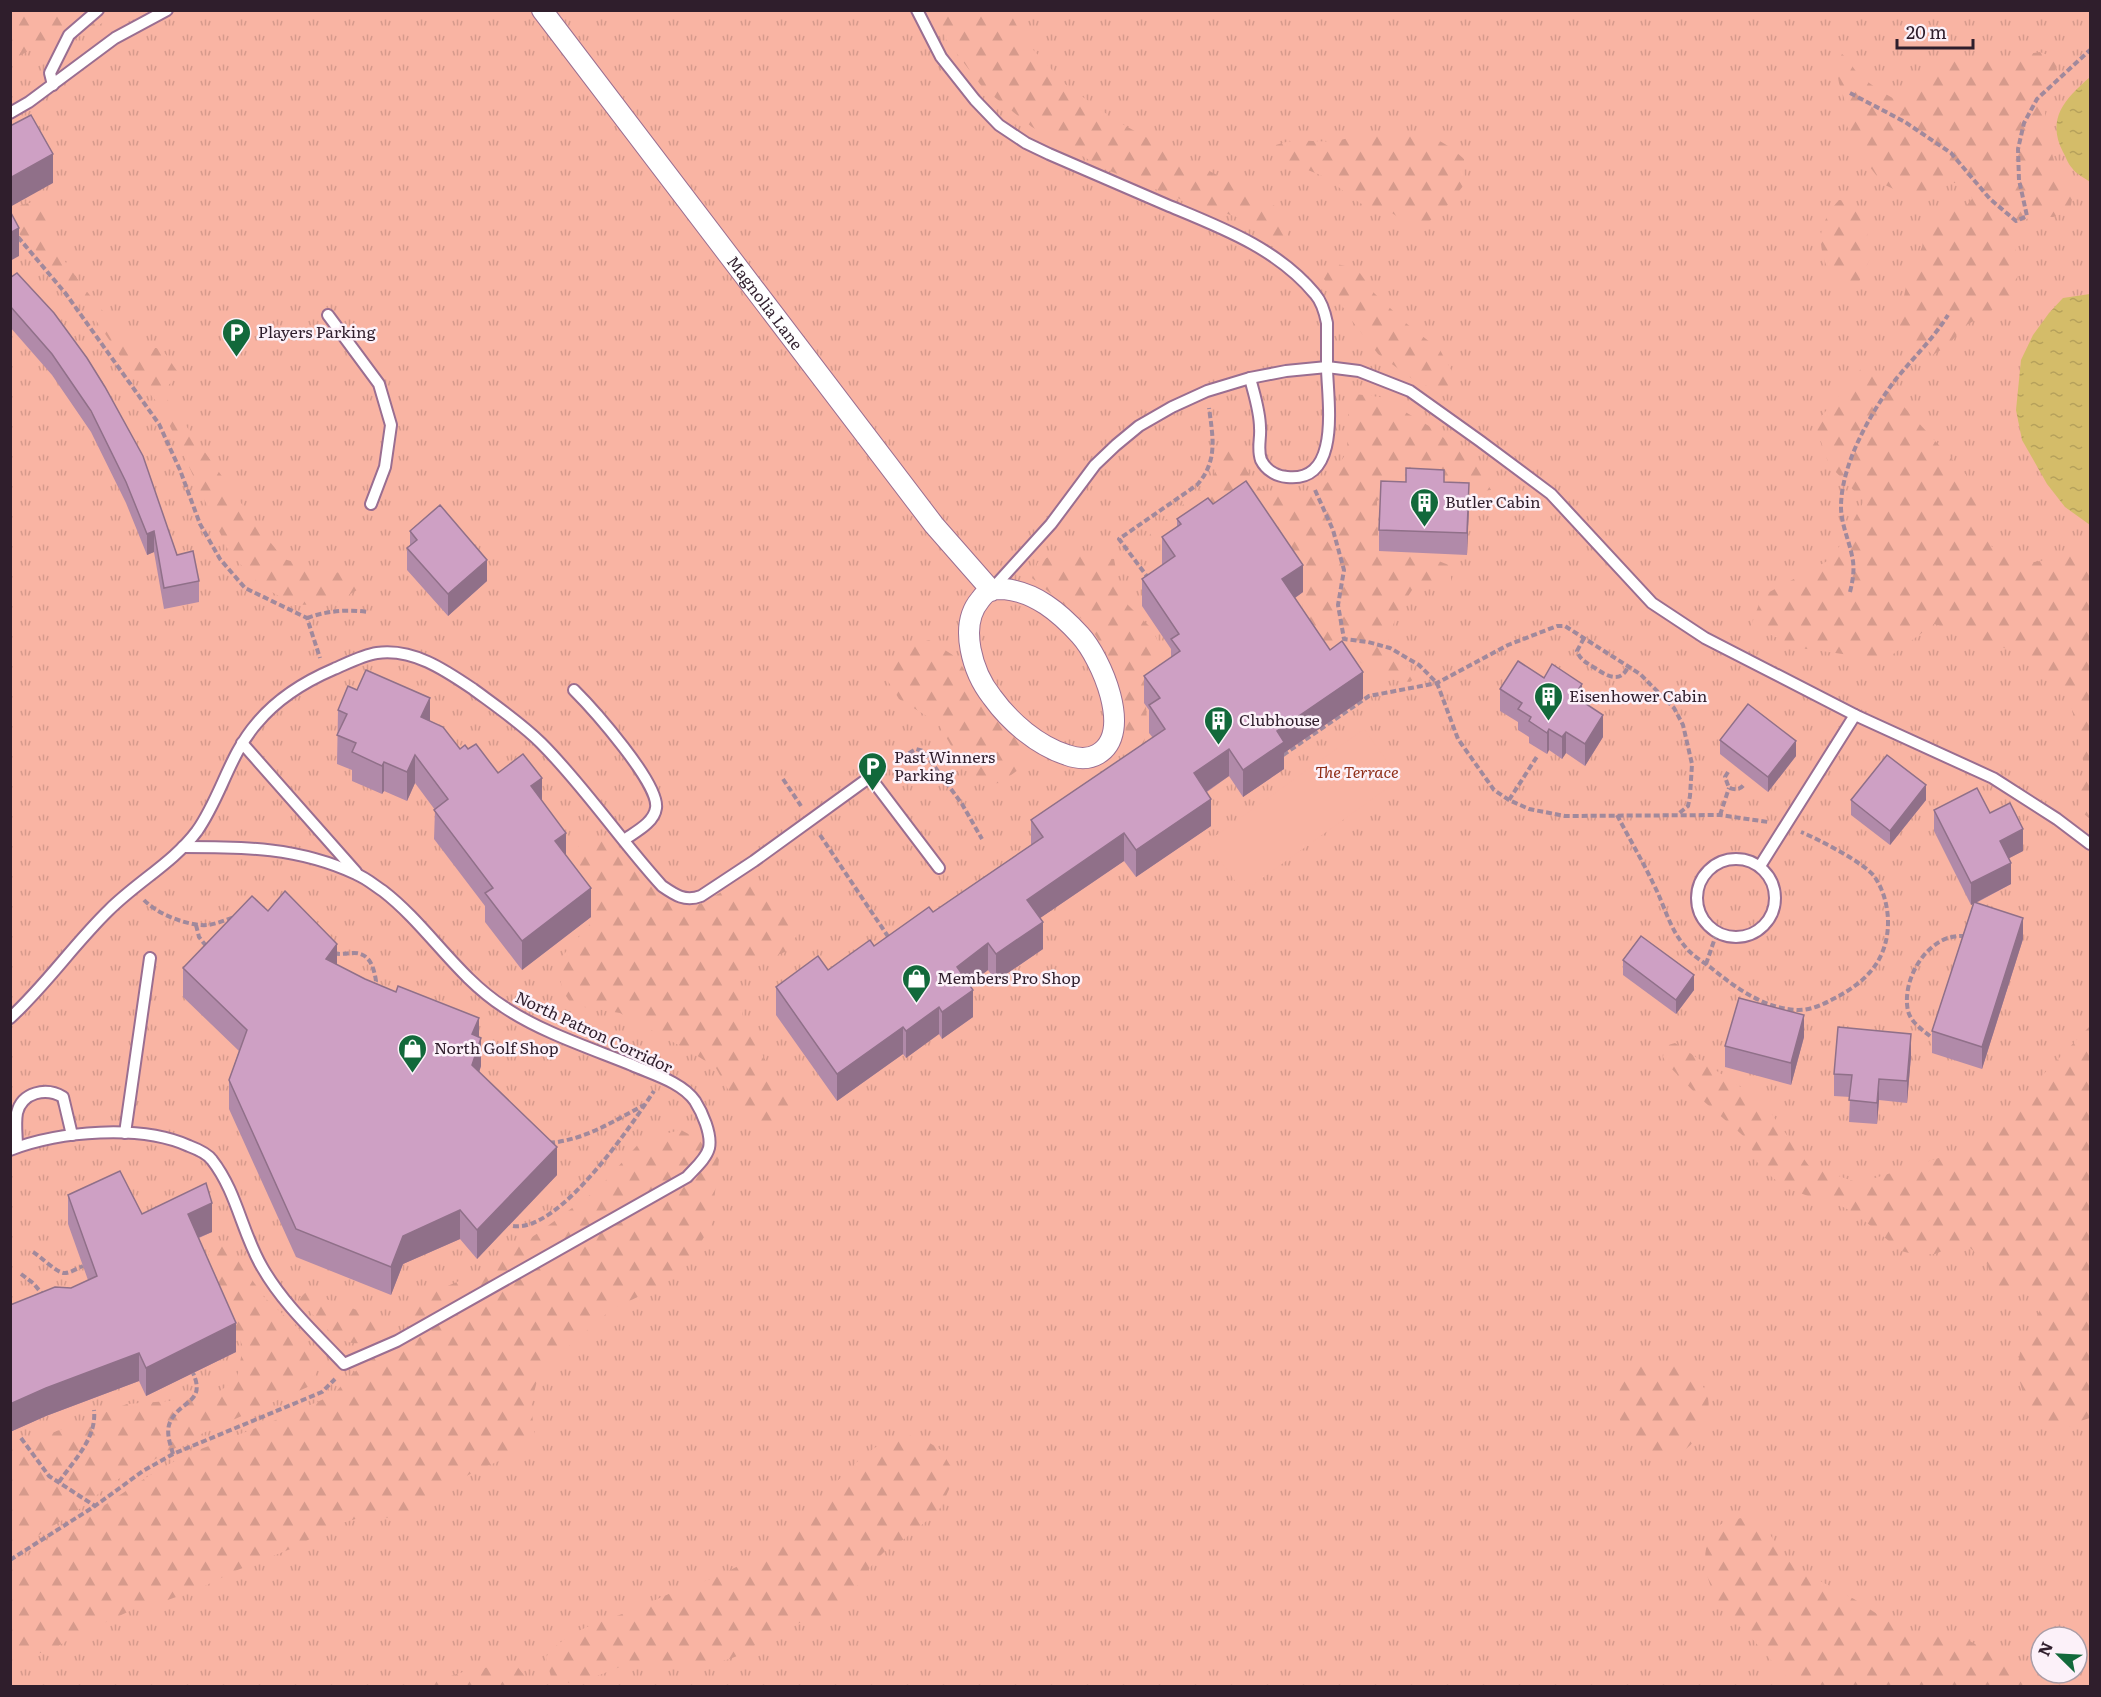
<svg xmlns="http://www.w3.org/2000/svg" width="2101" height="1697" viewBox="0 0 2101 1697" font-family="Literata,serif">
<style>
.grass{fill:url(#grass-tufts);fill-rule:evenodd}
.forest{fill:url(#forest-firs)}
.garden{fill:#f9b4a3}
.water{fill:url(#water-ripples)}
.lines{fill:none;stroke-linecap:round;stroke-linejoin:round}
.service-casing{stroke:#9a6e91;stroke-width:14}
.minor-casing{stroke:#9a6e91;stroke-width:22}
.path{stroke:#a1899c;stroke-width:4;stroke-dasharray:6 3;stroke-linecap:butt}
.service{stroke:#fff;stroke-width:10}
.minor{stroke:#fff;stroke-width:20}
.wall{fill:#b18aa9}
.shaded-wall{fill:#907089}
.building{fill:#cea0c4;stroke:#907089;stroke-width:1.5}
.labels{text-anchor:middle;stroke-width:5;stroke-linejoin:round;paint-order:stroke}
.street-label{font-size:16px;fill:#2f1e2c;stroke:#fcf1f9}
.poi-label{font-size:16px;fill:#2f1e2c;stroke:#fcf1f9;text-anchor:start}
.park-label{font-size:16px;font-style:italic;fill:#8f2d16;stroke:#fcf1f9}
</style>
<defs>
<pattern id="grass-tufts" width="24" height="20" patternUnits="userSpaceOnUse" patternTransform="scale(1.5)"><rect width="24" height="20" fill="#f9b4a3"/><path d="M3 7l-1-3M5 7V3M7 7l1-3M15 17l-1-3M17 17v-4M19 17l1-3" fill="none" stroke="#d69a8c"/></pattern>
<pattern id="forest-firs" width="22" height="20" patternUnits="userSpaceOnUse" patternTransform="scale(1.5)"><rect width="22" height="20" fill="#f9b4a3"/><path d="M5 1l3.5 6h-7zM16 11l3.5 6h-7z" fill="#d69a8c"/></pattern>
<pattern id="water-ripples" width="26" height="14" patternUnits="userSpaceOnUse" patternTransform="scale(1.5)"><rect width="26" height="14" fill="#d4bc69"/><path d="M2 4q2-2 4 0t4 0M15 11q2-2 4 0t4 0" fill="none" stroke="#b6a15b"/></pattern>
</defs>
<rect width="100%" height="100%" fill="#fbddf4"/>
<path class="grass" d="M54 10 2090 11V1686H11V33ZM2041 1637H2077V1673H2041Z"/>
<g class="forest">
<path d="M11 11H120L111 18 61 47 28 51 11 61Z"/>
<path d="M939 11H1009L1025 41 1066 85 1118 122 1286 212 1288 238 1268 237 1237 217 1180 199 1105 169 1032 127 983 88 945 38Z"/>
<path d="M2040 52 2060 60 2047 87 2045 114 2048 140 2055 164 2073 193 2070 211 2053 217H2031L2021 222 2014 235 2018 271 2016 290 1994 309 1965 326 1947 346 1933 355C1924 347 1907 339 1896 333L1907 282 1922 247 1927 223 1967 205 1972 199 1970 190 1958 183H1945L1930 193 1904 194 1883 184 1853 145 1847 125 1846 104 1839 83 1836 65 1842 54C1850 60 1853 70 1861 76 1872 86 1885 94 1898 101L1917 88 1934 63 1950 59 2000 58Z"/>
<path d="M1391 131C1423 133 1440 136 1464 159L1465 184C1452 198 1439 222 1418 225 1407 227 1397 214 1386 210 1380 208 1373 209 1368 207 1351 200 1338 184 1322 176 1307 168 1285 165 1275 151L1276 145C1295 137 1315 143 1334 141 1353 138 1371 132 1391 131Z"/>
<path d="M1839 200 1849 201 1863 210 1868 222 1867 238 1873 252 1859 282 1845 289C1829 281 1819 252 1821 234 1823 222 1830 210 1839 200Z"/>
<path d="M38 201 49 213 51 242 84 288 130 344 162 349 179 374 162 392 261 531 284 559 330 573 356 571 357 590 334 604 295 605 261 586 229 552 161 407 129 369 91 313 47 261 18 233 11 216 21 205Z"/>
<path d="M1333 263 1357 269 1374 293 1407 324 1440 350 1455 377 1445 392 1418 383 1378 354 1353 322 1324 279Z"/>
<path d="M1865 364 1967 476 1991 546 2007 556 2034 562 2088 553 2090 555V819L2078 809 2084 765 2070 700 2016 652 1934 624 1885 660 1800 648 1751 626 1762 596 1833 558 1864 501 1829 465 1815 424Z"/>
<path d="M1355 394 1380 397 1429 426 1474 462 1491 490 1469 494 1414 484 1377 501 1378 536 1451 566V582L1412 590 1397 614 1388 640 1416 677 1410 682 1380 678 1359 661 1323 658 1303 626 1302 581 1166 536 1147 549 1150 534 1212 479 1224 452 1239 449 1247 471 1262 490 1302 496 1327 483 1347 452 1348 415Z"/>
<path d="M1055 554 1114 559 1119 585 1128 605 1152 629 1164 655 1145 691 1147 721 1144 744 1137 756 1126 745 1125 709 1110 659 1090 626 1032 578 1038 562Z"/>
<path d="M929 640 956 657 975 686 987 710 1012 732 1024 748 1022 767 1000 783 984 784 957 756 938 723 899 699 883 673 902 647Z"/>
<path d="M592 837 613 841 668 897 700 904 734 885 755 884 776 904 797 935 787 951 746 969 738 985 744 1024 793 1107 781 1121 763 1128 739 1109 716 1068 693 1053 620 1013 572 1005 562 990 558 961 597 916 591 900 579 883 574 869 579 842Z"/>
<path d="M2090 1026V1418C2080 1420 2071 1429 2060 1428 2029 1424 2013 1380 2020 1353 2025 1332 2042 1316 2044 1294L2035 1286 1998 1296 1995 1293 1994 1281 1986 1262 1969 1247 1954 1246 1935 1254 1917 1255 1901 1251 1855 1213 1833 1202 1808 1196 1784 1187 1759 1166 1748 1140 1700 1098 1668 1065 1663 1057 1665 1046 1675 1043 1763 1102 1809 1166 1859 1183 1961 1151 2008 1111Z"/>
<path d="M681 1130 720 1151 711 1225 690 1261 659 1287 612 1309 554 1359 537 1381 531 1404 535 1440C513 1458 485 1465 461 1479 442 1489 430 1510 411 1522L376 1516 359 1518 342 1523 323 1531 298 1546 235 1571 201 1588 165 1601 134 1609 68 1640 50 1651 35 1654 11 1661V1567L147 1477 185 1455 264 1425 333 1395 351 1375 368 1361 422 1336 409 1327 410 1311 426 1295 476 1274 538 1233 598 1189 643 1139Z"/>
<path d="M218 1242 230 1248 264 1297 301 1331 320 1363 310 1386 203 1433 113 1482 81 1508 11 1553V1446L44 1436 127 1404 211 1398 237 1378 243 1347 214 1279 208 1253Z"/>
<path d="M306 1292 374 1316 381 1328C352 1367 320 1322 299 1299Z"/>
<path d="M1660 1363C1664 1363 1670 1362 1674 1363 1685 1367 1703 1382 1707 1394 1715 1419 1693 1454 1667 1457 1623 1460 1600 1393 1634 1370 1642 1364 1650 1364 1660 1363Z"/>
<path d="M901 1433 925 1440 941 1450 951 1467V1485L941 1507 934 1515 899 1543 885 1551 876 1560 862 1578 843 1610C824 1621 796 1620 775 1632 755 1643 746 1656 722 1661L639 1664 620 1667 579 1683H570L551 1677 546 1657C566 1631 595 1624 625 1613 645 1606 663 1595 684 1588 698 1583 713 1579 727 1572 754 1558 784 1539 805 1516 832 1487 864 1448 901 1433Z"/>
<path d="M1742 1518 1756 1519 1763 1523 1781 1552 1794 1567 1854 1599 1905 1632 1917 1635 1939 1630 1959 1635 1993 1654 2040 1686H1795C1780 1671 1769 1658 1755 1642 1744 1629 1729 1619 1720 1605 1708 1585 1700 1560 1709 1539 1715 1524 1727 1520 1742 1518Z"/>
<path d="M516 1665 531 1684 530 1686H421L472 1669Z"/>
</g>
<path class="garden" d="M1364 729 1400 779 1243 892 1207 842Z"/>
<g class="water">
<path d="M2090 77V182C2085 178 2076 174 2072 168 2068 164 2066 157 2063 152 2046 118 2065 99 2090 77Z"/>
<path d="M2090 294V525L2065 507 2047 484 2022 440 2016 410 2021 360 2033 335 2049 313 2063 298Z"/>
</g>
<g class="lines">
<defs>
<g id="service">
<path d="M917 10 941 57 975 100 999 125 1026 143 1049 154C1088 171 1128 188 1167 205 1220 227 1277 248 1315 294 1322 302 1325 313 1327 323 1327 338 1327 354 1327 369 1328 403 1341 483 1287 477 1276 476 1266 470 1261 460 1257 449 1261 438 1260 428 1260 411 1254 394 1250 378"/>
<path d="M53 85 50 73 69 35 98 10"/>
<path d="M10 113 29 102 115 38 167 10"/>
<path d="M328 315 379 384 391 425 385 467 371 504"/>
<path d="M993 588 1051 524 1095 465 1116 445 1139 426 1172 407 1207 391 1250 378 1286 371 1327 367 1359 371 1410 391 1480 441 1551 494 1652 603 1705 638 1855 715 1993 778 2057 819 2090 844"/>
<path d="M574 690C592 708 660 784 656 808 654 823 635 832 624 840"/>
<path d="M242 743 356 872"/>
<circle cx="1736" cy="898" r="39"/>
<path d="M1760 866 1855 715"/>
<path d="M10 1018C46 985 74 944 109 910 137 882 174 862 197 831 221 797 229 755 257 723 277 699 306 681 334 669 348 663 363 655 377 653 413 648 445 670 473 689 496 706 521 723 541 743 585 787 620 840 662 886 675 895 685 902 701 896L754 861 870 777 939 868"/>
<path d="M125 1133 150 958"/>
<path d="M17 1147C17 1136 15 1124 17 1113 22 1092 46 1087 63 1097L72 1135"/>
<path d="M10 1150C60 1131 140 1124 189 1146 197 1149 207 1153 212 1160 237 1192 242 1233 262 1267 283 1304 315 1333 344 1364L397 1341 687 1177C695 1168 706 1159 709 1148 712 1134 702 1112 695 1101 682 1082 652 1074 632 1065 590 1048 541 1032 504 1007 457 977 427 925 383 891 374 885 366 878 356 874 298 847 245 847 183 847"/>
</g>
<g id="minor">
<path id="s1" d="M542 10 934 525 991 590"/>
<path d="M1004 589C1035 592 1059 612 1080 635 1101 658 1134 733 1098 754 1088 760 1078 759 1067 755 1038 746 1010 722 992 697 973 673 958 626 980 600 983 596 986 592 991 591 994 589 1000 589 1004 589Z"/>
</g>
</defs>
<use href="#service" class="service-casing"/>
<use href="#minor" class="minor-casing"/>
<g class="path">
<path d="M1850 93 1905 122 1951 153 1990 199 2016 221 2027 216 2019 180 2018 149 2024 123 2037 99 2090 50"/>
<path d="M18 237 66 294 159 424 180 470 200 524 220 559 245 588 307 618 320 658"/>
<path d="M1315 490 1333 530 1344 570 1338 605 1344 639 1368 642 1390 648 1419 665 1437 683 1458 739 1494 790 1509 800 1529 809 1565 816 1720 815 1768 822"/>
<path d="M1149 579 1119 539 1197 485C1218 461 1213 438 1209 408"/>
<path d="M1850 592C1853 580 1855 568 1852 556 1849 540 1841 524 1841 507 1841 464 1871 412 1896 379 1914 357 1933 339 1948 315"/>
<path d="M307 618C326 611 347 609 368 612"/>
<path d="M1584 638 1577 651C1580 660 1587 663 1595 668 1607 676 1620 684 1628 667"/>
<path d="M1283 755 1369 696 1437 683 1508 645 1557 626H1565L1640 674 1674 708 1683 725 1692 764 1690 796 1688 806 1678 814"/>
<path d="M901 758 916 749 923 751 962 804 982 839"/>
<path d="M1728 772 1725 777 1729 788C1736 790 1741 790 1745 783"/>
<path d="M783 779 801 806"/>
<path d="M1509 800 1538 755"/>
<path d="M1617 815C1629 838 1642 860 1653 883 1666 908 1669 930 1689 951 1695 957 1703 962 1710 967 1736 988 1764 1009 1799 1010 1811 1010 1822 1005 1833 999 1867 982 1889 959 1888 919 1887 903 1883 889 1874 876 1863 862 1818 839 1801 832"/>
<path d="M1720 815 1729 788"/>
<path d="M820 835 889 938"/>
<path d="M144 900C156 913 183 924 201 925 212 926 223 921 234 917"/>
<path d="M196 925 199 937 207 947"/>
<path d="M334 953C341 955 347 953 354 953 370 953 374 968 376 981L372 987"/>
<path d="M1706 964 1717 932"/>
<path d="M1930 1036C1921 1029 1911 1022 1908 1011 1901 979 1928 934 1963 936"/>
<path d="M549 1143C585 1140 614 1121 644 1105"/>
<path d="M513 1226C559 1233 631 1126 654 1091"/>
<path d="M33 1252C40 1256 58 1274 65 1273 70 1273 78 1268 83 1266"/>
<path d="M21 1274 33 1283 44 1296"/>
<path d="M21 1438 49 1476 95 1506"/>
<path d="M173 1454C170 1443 165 1431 171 1420 182 1400 206 1402 193 1373"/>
<path d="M59 1482C74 1460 97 1438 94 1410"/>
<path d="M10 1560 95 1506 143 1471 173 1454 322 1392 335 1379"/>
</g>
<use href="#service" class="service"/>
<use href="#minor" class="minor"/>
</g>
<g class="wall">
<path d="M10 278 177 555 199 581V602L164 609 154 552 147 555 126 503 91 432 52 375 10 327Z"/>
<path d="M1406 482H1444L1469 505 1467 555 1379 551V530Z"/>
<path d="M1213 504 1303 592 1295 598 1363 699 1284 753V769L1243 797 1229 776 1207 792 1211 826 1136 877 1124 861 1040 918 1043 949 996 981 988 970 969 985 973 1017 942 1039 939 1034 906 1058 903 1054 837 1101 776 1015V987L828 970 874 946 933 912 1031 845V820L1153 738 1149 733V710L1144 703V676L1171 657V649L1142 606V579L1162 565V537L1177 527V519Z"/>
<path d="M410 531 487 581 448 616 407 570V548L410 546Z"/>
<path d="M1500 689 1582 702 1603 737 1585 766 1566 753 1562 759 1549 750 1547 754 1529 743V737L1518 730V722L1500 711Z"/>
<path d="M338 710 430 721 460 749H468L498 773 542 801 566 856 591 917 522 970 485 922V906L434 839 435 810 415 783 407 801 384 791 382 794 352 781V770L337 764Z"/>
<path d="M1720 740 1796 756 1768 792 1720 754Z"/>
<path d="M1851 800H1926L1890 845 1851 815Z"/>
<path d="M1934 810 2023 851 2009 858 2011 884 1976 903 2023 939 1982 1069 1932 1053V1031L1973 904 1971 905 1934 831Z"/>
<path d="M268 911 337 965 479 1037 481 1066 479 1072 557 1175 477 1259 460 1239 403 1264 391 1295 296 1257 229 1109V1080L239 1051 183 997V968Z"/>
<path d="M1623 960 1694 990 1676 1014 1623 975Z"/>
<path d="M1804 1037 1791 1085 1725 1067V1046Z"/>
<path d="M1911 1056 1907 1103 1879 1100 1877 1124 1849 1122 1850 1097 1834 1096V1074Z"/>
<path d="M68 1195 212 1232 199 1238 236 1352 146 1396 139 1381 46 1416 10 1432V1305L71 1288 88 1280 68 1224Z"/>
</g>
<g class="shaded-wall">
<path d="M53 154V183L10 207V178Z"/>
<path d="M19 228V256L10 261V233Z"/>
<path d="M1469 483V505L1467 555V533Z"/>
<path d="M154 531V552L147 555V534Z"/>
<path d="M487 560V581L448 616V594Z"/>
<path d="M1303 565V592L1282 607V579Z"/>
<path d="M1363 672V699L1284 753V769L1243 797V770L1277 731Z"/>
<path d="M1582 684V705L1574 696Z"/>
<path d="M430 698V727L421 717Z"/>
<path d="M1603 715V737L1585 766V744Z"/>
<path d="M1549 729V750L1547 754V733Z"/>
<path d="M1566 732V753L1562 759V737Z"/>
<path d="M1796 741V756L1768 792V777Z"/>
<path d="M1229 749V776L1194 800V773Z"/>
<path d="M415 755V783L407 801V772Z"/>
<path d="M384 762V791L382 794V766Z"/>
<path d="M542 778V807L531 786Z"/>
<path d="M1926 785V800L1890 845V831Z"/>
<path d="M1211 799V826L1136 877V850Z"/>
<path d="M2023 829V851L2000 863V841Z"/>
<path d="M566 833V861L555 841Z"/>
<path d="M1124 833V861L1027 927V900Z"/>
<path d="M2011 863V884L1971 905V883Z"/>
<path d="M591 888V917L522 970V941Z"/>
<path d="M2023 918V939L1982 1069V1047Z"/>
<path d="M1043 922V949L996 981V954Z"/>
<path d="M988 943V970L957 994V967Z"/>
<path d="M337 944V973L326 959Z"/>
<path d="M1694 975V990L1676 1014V1000Z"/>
<path d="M973 990V1017L942 1039V1012Z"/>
<path d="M939 1007V1034L906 1058V1031Z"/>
<path d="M1804 1015V1037L1791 1085V1063Z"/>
<path d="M479 1018V1043L481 1038V1066L472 1094V1034Z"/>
<path d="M903 1027V1054L837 1101V1074Z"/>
<path d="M1911 1034V1056L1907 1103V1081Z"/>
<path d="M1879 1079V1100L1877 1124V1103Z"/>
<path d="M557 1147V1175L477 1259V1230Z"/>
<path d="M212 1203V1232L188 1242V1214Z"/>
<path d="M460 1210V1239L403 1264 391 1295V1267L403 1236Z"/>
<path d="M236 1323V1352L146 1396V1368Z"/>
<path d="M139 1353V1381L46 1416 10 1432V1404L46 1388Z"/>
</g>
<g class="building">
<path d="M31 115 53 154 10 178V126Z"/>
<path d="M10 211 19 228 10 233Z"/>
<path d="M17 273 54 313 87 358 105 387 143 456 177 555 193 551 199 581 164 588 154 531 147 534 126 482 91 411 52 354 10 306V278Z"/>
<path d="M1406 468 1444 470V482L1469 483 1467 533 1379 530 1381 481 1406 482Z"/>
<path d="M1246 481 1303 565 1282 579 1330 650 1342 641 1363 672 1277 731 1284 742 1243 770 1229 749 1194 773 1211 799 1136 850 1124 833 1027 900 1043 922 996 954 988 943 957 967 973 990 942 1012 939 1007 906 1031 903 1027 837 1074 776 987 818 956 828 970 870 940 874 946 929 907 933 912 1043 837 1031 820 1165 729 1149 705 1160 698 1144 676 1180 651 1171 639 1179 634 1142 579 1175 556 1162 537 1181 524 1177 519 1208 498 1213 504Z"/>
<path d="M440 505 487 560 448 594 407 548 417 540 410 531Z"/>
<path d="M1518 661 1544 678 1552 664 1582 684 1574 696 1603 715 1585 744 1566 732 1562 737 1549 729 1547 733 1529 721 1531 717 1518 709 1522 703 1500 689Z"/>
<path d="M366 670 430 698 421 717 443 727 460 749 465 745 468 749 476 744 498 773 523 754 542 778 531 786 566 833 555 841 591 888 522 941 485 893 493 888 434 810 448 799 415 755 407 772 384 762 382 766 352 752 356 743 337 735 347 714 338 710 348 686 357 690Z"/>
<path d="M1748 704 1796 741 1768 777 1720 740Z"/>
<path d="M1887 755 1926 785 1890 831 1851 800Z"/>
<path d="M1977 788 1990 813 2010 803 2023 829 2000 841 2011 863 1971 883 1934 810Z"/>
<path d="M285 891 337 944 326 959 365 979 396 992 398 986 479 1018 472 1034 481 1038 472 1065 557 1147 477 1230 460 1210 403 1236 391 1267 296 1229 229 1080 247 1030 183 968 252 896 268 911Z"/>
<path d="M1974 902 2023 918 1982 1047 1932 1031Z"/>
<path d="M1641 936 1694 975 1676 1000 1623 960Z"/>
<path d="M1739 998 1804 1015 1791 1063 1725 1046Z"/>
<path d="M1838 1027 1911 1034 1907 1081 1879 1079 1877 1103 1849 1100 1852 1075 1834 1074Z"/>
<path d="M120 1171 142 1214 206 1183 212 1203 188 1214 236 1323 146 1368 139 1353 46 1388 10 1404V1305L55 1287 71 1288 97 1276 68 1195Z"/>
</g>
<defs>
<symbol id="parking-pin" viewBox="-11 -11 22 30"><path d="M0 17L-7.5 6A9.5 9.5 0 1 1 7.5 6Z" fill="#12693b" stroke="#fcf1f9"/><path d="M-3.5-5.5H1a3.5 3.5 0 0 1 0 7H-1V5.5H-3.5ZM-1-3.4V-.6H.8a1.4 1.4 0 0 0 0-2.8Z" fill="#fff"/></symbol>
<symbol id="building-pin" viewBox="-11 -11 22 30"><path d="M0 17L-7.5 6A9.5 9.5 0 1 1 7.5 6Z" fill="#12693b" stroke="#fcf1f9"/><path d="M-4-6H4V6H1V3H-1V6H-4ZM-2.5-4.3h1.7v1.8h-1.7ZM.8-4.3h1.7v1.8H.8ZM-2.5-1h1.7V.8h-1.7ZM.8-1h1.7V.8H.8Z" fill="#fff"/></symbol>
<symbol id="shop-pin" viewBox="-11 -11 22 30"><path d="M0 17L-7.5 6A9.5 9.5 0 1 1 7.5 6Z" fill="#12693b" stroke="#fcf1f9"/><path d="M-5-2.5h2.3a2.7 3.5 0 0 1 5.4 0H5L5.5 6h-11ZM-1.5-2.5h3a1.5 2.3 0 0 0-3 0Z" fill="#fff"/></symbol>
</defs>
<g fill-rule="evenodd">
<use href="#parking-pin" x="220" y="316" width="33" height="45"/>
<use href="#building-pin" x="1408" y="486" width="33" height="45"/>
<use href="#building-pin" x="1532" y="680" width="33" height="45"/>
<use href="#building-pin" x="1202" y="704" width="33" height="45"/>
<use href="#parking-pin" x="856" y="750" width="33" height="45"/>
<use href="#shop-pin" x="900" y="962" width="33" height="45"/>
<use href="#shop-pin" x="396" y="1032" width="33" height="45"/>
</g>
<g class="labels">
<g class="street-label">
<text dy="6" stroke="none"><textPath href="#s1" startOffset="368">Magnolia Lane</textPath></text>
<text transform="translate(594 1032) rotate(25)" y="6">North Patron Corridor</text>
</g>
<g class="poi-label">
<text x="258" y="338">Players Parking</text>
<text x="1445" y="508">Butler Cabin</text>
<text x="1569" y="702">Eisenhower Cabin</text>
<text x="1239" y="726">Clubhouse</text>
<text x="894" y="763">Past Winners<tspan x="894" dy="18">Parking</tspan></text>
<text x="937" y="984">Members Pro Shop</text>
<text x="434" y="1054">North Golf Shop</text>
</g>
<g class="park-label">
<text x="1357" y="778">The Terrace</text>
</g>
</g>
<rect width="2101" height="1697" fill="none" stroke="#2f1e2c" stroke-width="24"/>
<g transform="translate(2059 1655) rotate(294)"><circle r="28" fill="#fcf1f9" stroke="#aa9da7" stroke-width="1.5"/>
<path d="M0-4.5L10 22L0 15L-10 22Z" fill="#12693b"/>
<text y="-9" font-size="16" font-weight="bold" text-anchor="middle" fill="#2f1e2c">N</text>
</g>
<path d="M1897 39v9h76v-9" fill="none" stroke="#2f1e2c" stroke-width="3"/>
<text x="1906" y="39" font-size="18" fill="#2f1e2c" stroke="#fcf1f9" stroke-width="4.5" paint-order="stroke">20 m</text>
</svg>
